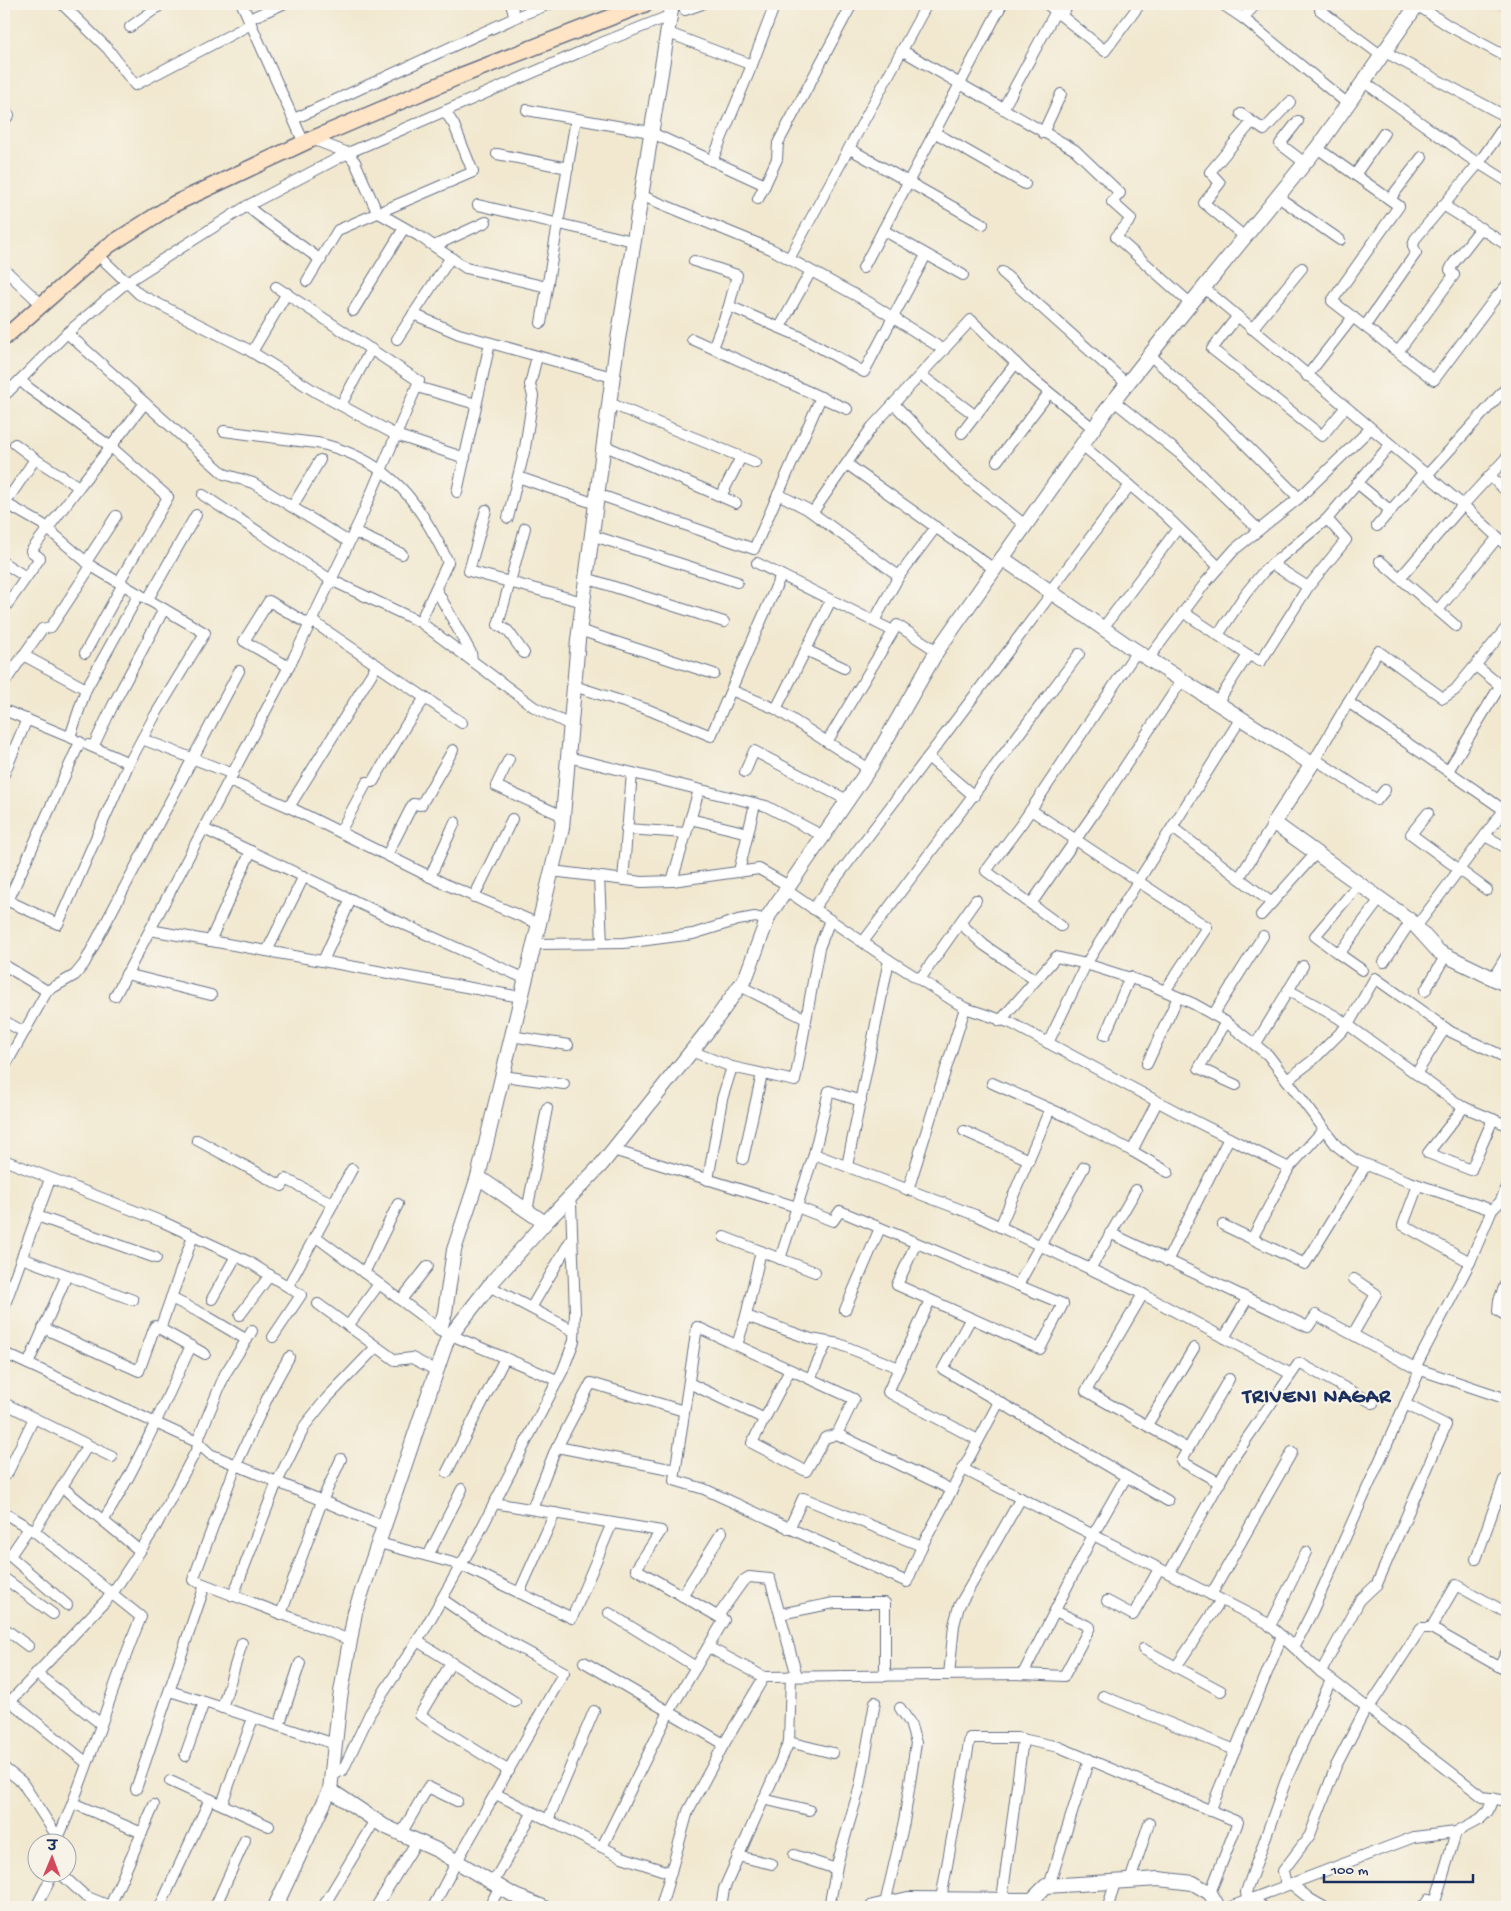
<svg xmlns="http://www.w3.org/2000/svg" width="1511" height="1911" viewBox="0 0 1511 1911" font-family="'Gochi Hand','Playpen Sans Deva',sans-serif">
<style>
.built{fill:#f2d5be}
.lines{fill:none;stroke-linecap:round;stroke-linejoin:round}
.minor-casing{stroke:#667086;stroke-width:12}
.tertiary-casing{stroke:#667086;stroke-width:16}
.secondary-casing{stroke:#667086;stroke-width:18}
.minor{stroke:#fff;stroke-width:10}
.tertiary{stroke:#fff;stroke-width:14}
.secondary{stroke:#ffe4c6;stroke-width:15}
.labels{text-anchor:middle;stroke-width:4.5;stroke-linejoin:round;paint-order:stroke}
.district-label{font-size:21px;font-weight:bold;letter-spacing:1px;fill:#1b2f5e;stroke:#f7f3e8}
</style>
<rect width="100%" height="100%" fill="#f7f3e8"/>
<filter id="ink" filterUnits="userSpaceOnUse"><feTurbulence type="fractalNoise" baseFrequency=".02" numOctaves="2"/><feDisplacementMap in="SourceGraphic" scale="10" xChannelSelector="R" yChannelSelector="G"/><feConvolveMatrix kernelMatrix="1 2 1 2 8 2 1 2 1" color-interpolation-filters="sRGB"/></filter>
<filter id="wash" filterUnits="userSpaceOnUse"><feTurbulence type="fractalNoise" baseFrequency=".0096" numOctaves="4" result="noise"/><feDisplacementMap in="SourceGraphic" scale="20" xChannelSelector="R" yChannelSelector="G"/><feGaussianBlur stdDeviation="1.12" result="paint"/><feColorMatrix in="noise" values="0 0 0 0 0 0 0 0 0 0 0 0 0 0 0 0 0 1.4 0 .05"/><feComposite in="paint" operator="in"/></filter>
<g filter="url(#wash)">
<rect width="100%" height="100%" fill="#f1e8cf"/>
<path class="built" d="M1488 4H1507V15Z"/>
</g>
<g filter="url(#ink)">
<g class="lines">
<defs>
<g id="minor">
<path d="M62 4 108 49 135 85 251 24 249 19 283 4"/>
<path d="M242 4 304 143"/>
<path d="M511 4 515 17"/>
<path d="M1047 4 1105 51 1140 4"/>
<path d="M1222 4 1243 18 1348 104"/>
<path d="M1418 4 1417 5 1449 26 1507 57"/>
<path d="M685 10 702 4"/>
<path d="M1320 10 1382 56"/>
<path d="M1060 15 1070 4"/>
<path d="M1243 18 1256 4"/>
<path d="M130 27 162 4"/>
<path d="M666 32 752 65"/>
<path d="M903 51 1075 150 1120 193 1112 202 1131 219 1116 237 1191 304"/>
<path d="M1385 52 1507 117"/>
<path d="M1364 82 1467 156 1507 181"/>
<path d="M1003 109 1056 11"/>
<path d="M527 110 650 132 765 185 777 159 778 143 852 4"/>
<path d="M1241 114 1264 130 1290 102"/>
<path d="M294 119 521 15 550 4"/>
<path d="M4 120 9 115"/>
<path d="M1298 121 1280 144 1305 163"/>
<path d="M934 132 1025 184"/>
<path d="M1043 133 1061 94"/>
<path d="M312 139 348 153 355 162 377 212 419 236 466 268 547 287"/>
<path d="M1317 148 1399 206 1332 301 1434 380 1493 301 1507 285"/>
<path d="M850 149 983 224"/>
<path d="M497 154 568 168"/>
<path d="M712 161 752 65 775 4"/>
<path d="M1355 175 1384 133"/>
<path d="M640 195 771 249 870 303 944 350"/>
<path d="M1278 197 1340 240"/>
<path d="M758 199 765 185"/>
<path d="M1390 199 1422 157"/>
<path d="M478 205 633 241"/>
<path d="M1443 205 1507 245"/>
<path d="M247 206 258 215 321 260"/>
<path d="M883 230 963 275"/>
<path d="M1245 237 1204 203 1220 183 1210 172 1252 122"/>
<path d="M434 246 486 222"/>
<path d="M98 255 139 294 247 349 316 392 396 435 465 458"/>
<path d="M789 259 927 4"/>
<path d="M694 261 737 275 729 306 713 348"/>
<path d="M863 268 1002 4"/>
<path d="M4 269 41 304"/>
<path d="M1002 272 1127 384"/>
<path d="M307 281 338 230 473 172 454 125 445 111"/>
<path d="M1204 288 1463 505 1507 546"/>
<path d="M729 306 801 337 864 372 926 255"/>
<path d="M353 311 404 228"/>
<path d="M413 314 459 334 612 377"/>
<path d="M1237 317 1212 349 1322 436 1345 408"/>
<path d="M541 323 576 119"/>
<path d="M1365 326 1416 253 1413 246 1415 239 1479 163 1507 122"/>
<path d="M780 327 811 271"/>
<path d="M1252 329 1302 268"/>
<path d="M67 333 224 474 253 483 349 542"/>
<path d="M397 339 451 257"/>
<path d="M692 339 847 409"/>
<path d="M252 352 287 293"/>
<path d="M1398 352 1454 275 1450 270 1453 264 1481 228"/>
<path d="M1150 355 1216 415 1299 498"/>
<path d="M921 375 976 416"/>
<path d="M1307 376 1353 317"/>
<path d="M20 380 30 389 111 447 168 497 119 582"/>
<path d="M417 387 476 404"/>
<path d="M4 396 67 333 127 282 247 206 348 153 594 46 669 16"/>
<path d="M1114 401 1179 453 1259 530"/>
<path d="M609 403 756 463"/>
<path d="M894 404 958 471 1025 525"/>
<path d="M341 405 371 349"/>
<path d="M224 431C247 434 269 437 292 440 303 442 316 442 326 445 392 463 420 503 448 562L420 622"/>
<path d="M962 433 1016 363"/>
<path d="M15 444 35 459 79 487"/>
<path d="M603 445 736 503"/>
<path d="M1082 445 1163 513 1219 567"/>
<path d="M997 461 1049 393"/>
<path d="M847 464 994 569"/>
<path d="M1427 475 1507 387"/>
<path d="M1490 476 1507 492"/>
<path d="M518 477 596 504"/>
<path d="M1357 483 1391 511"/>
<path d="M457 492 490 343"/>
<path d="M597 494 754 549 821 397"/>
<path d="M778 494 807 509 899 576"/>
<path d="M203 495 331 580 420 622 534 707 570 725"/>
<path d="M721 496 741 457"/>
<path d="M5 503 42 524 91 566 164 609 113 705 93 747"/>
<path d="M4 505 35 459"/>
<path d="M292 507 320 460"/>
<path d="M486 510 469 571 583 602"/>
<path d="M813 512 872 427 971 320 1028 375 1094 429"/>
<path d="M508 518 525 448 533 396 530 385 537 356"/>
<path d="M1377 526 1424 472"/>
<path d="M354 532 402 554"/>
<path d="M591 535 737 582"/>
<path d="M1380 561 1456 626"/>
<path d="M86 562 116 516"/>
<path d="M4 563 26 577"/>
<path d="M757 563 893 631"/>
<path d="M1272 564 1308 587"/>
<path d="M586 578 724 622"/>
<path d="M1400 578 1463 505 1507 457"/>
<path d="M436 589 471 653 472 660"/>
<path d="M1050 591 1130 485"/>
<path d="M148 599 196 515"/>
<path d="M4 609 40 558 31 551 79 487 145 403"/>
<path d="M1438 610 1498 537"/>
<path d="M1183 612 1248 655 1261 661 1308 587 1346 540 1327 519"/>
<path d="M312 621 462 723"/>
<path d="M874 621 899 576 936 527"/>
<path d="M1103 628 1178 528"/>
<path d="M579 630 714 674"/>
<path d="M1218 635 1246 593 1264 571 1327 519 1390 445"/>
<path d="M806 650 844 668"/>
<path d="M85 653 123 584"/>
<path d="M524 653 508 631 498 625 525 528"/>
<path d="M23 655 86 689"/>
<path d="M1149 658 1206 582 1235 549 1299 498 1370 429"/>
<path d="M1476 666 1507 691"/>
<path d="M289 667 244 641 269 601 310 625"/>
<path d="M4 683 42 629 51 627 91 566"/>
<path d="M574 686 649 710 711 736 781 575"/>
<path d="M731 690 776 709 869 769"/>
<path d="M1348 702 1504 810"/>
<path d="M1217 703 1248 655"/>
<path d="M776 709 831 600"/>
<path d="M4 710 74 739"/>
<path d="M70 737 86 689 139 594"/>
<path d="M142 739 233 774"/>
<path d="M827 742 897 625 937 651"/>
<path d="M88 745 129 763"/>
<path d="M568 757 766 806 823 836"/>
<path d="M928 757 974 796"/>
<path d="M509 759 496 786 563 816"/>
<path d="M1315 759 1377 800 1385 790"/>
<path d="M1312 764 1378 651 1443 698 1455 690 1507 627"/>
<path d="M1448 771 1500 686"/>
<path d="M745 772 754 751 847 800"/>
<path d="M4 774 27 719"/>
<path d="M229 781 289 807 445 884 539 924"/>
<path d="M289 807 377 665"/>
<path d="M1031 810 1207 927 1165 991"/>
<path d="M1428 813 1411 834 1487 890"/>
<path d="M690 819 748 833"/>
<path d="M1173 828 1272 903"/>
<path d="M204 829 388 917 526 979"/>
<path d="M626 829 686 833"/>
<path d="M340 832 367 782H373L406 725 425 698"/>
<path d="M1485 836 1507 848"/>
<path d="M387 855 413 804 421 805 453 750"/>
<path d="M552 871 642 882 672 881 759 869 789 886"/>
<path d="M739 871 755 804"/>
<path d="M430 877 455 822"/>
<path d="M599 877 602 943"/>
<path d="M1239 878 1274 823"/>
<path d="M623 880 632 773"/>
<path d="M672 881 699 790"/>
<path d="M1359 884 1315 936 1339 954 1380 899"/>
<path d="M786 890 889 960 965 1008 1011 1023 1179 1113 1289 1168"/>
<path d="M474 897 512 819"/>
<path d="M4 899 58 924 129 763 154 717 205 633 164 609"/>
<path d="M8 901 80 742"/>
<path d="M1031 904 1097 809 1182 680"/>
<path d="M813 909 1052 593"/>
<path d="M1261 915 1316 853"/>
<path d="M960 923 984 945 1035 980"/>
<path d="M1061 926 986 871 1022 823 1137 651"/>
<path d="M1416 927 1507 806"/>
<path d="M150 930 521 997"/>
<path d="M210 941 251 851"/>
<path d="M863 942 1079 654"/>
<path d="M534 944 624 943 693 934 738 920 755 917 767 920"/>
<path d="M267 951 304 876"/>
<path d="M1339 954 1362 970"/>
<path d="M323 961 351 899"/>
<path d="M1384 962 1411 921"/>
<path d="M4 965 47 991"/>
<path d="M126 974 211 995"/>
<path d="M1493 978 1507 955"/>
<path d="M920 979 976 900"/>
<path d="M740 986 806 1019"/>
<path d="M1288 990 1337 1017 1461 1106 1507 1125"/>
<path d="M1425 991 1446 955"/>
<path d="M115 996 294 657 360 520 419 381 276 287"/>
<path d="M1213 1015 1263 936"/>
<path d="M4 1021 24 1032"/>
<path d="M1000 1021 1056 957 1086 964 1149 984 1194 1004 1226 1022 1268 1055 1337 1146 1355 1160 1407 1181 1492 1210"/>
<path d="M1226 1022 1199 1068 1236 1085"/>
<path d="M1105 1035 1130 977"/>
<path d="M511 1036 568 1045"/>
<path d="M1048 1043 1086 964 1241 718"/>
<path d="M1255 1045 1303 966"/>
<path d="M691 1051 732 1067 795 1081 819 948 830 920"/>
<path d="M1147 1064 1178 997"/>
<path d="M4 1068 47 991 75 975 84 964 239 671"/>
<path d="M1416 1074 1445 1028"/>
<path d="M502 1076 564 1084"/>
<path d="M1287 1080 1312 1061 1348 1025 1375 978 1451 1032 1507 1058"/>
<path d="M992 1083 1068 1117 1132 1151 1157 1102"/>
<path d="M1464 1107 1428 1153 1471 1170 1493 1119"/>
<path d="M964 1131 1029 1160"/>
<path d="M197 1140 282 1186 286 1179 333 1204"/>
<path d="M613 1150 797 1207 833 1221 840 1211 1063 1304 1040 1349 897 1285 916 1243"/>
<path d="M1132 1151 1168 1172"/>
<path d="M814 1154 975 1215 1137 1291 1291 1374"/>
<path d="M743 1159 762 1074"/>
<path d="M4 1160 163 1222 249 1262 301 1295 273 1337"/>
<path d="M847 1166 889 960"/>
<path d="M708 1180 722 1099 732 1067"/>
<path d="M1418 1185 1403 1225 1470 1262"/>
<path d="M908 1190 965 1008"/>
<path d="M527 1211 547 1108"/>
<path d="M37 1216 156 1258"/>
<path d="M1223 1225 1305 1264 1366 1165"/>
<path d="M1000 1227 1050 1109"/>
<path d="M1110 1233 1308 1327 1316 1315 1415 1368 1507 1399"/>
<path d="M315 1236 434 1325 451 1335 557 1380"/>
<path d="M724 1237 815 1272"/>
<path d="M1252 1239 1289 1168 1324 1129"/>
<path d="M22 1258 133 1300"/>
<path d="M780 1259 814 1154 829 1091 861 1101"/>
<path d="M1167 1261 1229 1138"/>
<path d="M1090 1269 1136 1190"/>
<path d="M364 1273 398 1204"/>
<path d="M1507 1280 1499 1300 1498 1311 1507 1316"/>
<path d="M1018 1285 1084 1167"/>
<path d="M288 1286 352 1169"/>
<path d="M489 1286 574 1331"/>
<path d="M1143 1294 1086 1391 1188 1449"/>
<path d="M171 1298 203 1314 247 1340"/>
<path d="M212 1299 236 1256"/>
<path d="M401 1300 428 1266"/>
<path d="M930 1300 888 1392 978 1440"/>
<path d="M318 1304 395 1360 412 1358 437 1371"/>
<path d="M4 1307 50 1179"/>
<path d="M531 1308 572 1238"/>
<path d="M845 1310 880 1228"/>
<path d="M240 1315 270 1275"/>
<path d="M746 1316 811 1339 839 1344 899 1368"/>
<path d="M971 1318 943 1369 1168 1501"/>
<path d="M348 1326 379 1284"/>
<path d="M43 1328 139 1371 155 1326 205 1354"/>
<path d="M160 1329 193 1236"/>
<path d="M1353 1334 1376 1294 1354 1279"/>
<path d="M1224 1338 1247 1299"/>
<path d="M737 1345 746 1316 761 1251"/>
<path d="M4 1353 197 1442 210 1454 385 1527"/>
<path d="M289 1357 272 1388 236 1465 193 1580 350 1640"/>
<path d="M28 1364 67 1275"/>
<path d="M1415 1368 1470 1262 1492 1210 1500 1202 1507 1187"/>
<path d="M790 1370 752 1443 806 1471 825 1438 837 1434 952 1490"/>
<path d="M810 1379 827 1342"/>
<path d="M689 1383 765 1419"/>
<path d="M4 1403 112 1457"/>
<path d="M1147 1425 1194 1348"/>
<path d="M837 1434 854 1399 697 1327 674 1480 704 1489 907 1582 922 1546 999 1402"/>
<path d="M197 1442 225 1374 252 1331"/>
<path d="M557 1447 675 1470"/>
<path d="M963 1469 1267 1623 1321 1672 1483 1797 1507 1801"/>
<path d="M447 1472 505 1358"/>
<path d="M7 1474 34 1418"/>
<path d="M1220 1483 1181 1461 1229 1379"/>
<path d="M62 1487 140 1551"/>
<path d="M494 1503 661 1531 636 1569 724 1620 669 1712 602 1847"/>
<path d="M532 1509 554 1453 591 1383 684 1411"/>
<path d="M4 1513 34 1531 141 1617C110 1690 90 1767 58 1838"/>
<path d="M103 1521C138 1466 163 1405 191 1346"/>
<path d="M29 1528 10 1556 67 1605"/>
<path d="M789 1529 803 1498 922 1546"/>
<path d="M34 1531 88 1445"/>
<path d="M379 1543 461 1565 572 1618 612 1523"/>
<path d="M428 1556 462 1489"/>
<path d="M1476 1559 1504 1480 1507 1481"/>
<path d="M1169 1573 1232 1460 1299 1363 1373 1403"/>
<path d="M4 1578 53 1614"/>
<path d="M519 1593 555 1513"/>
<path d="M1211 1595 1292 1452"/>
<path d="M233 1596 277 1482 306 1424 327 1398 376 1347"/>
<path d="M682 1596 722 1532"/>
<path d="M1107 1601 1133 1615 1159 1569"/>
<path d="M609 1613 696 1667"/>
<path d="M281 1614 322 1501 341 1459"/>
<path d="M780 1614 834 1603H885V1676"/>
<path d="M718 1616 743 1581 749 1577 770 1579 797 1676"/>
<path d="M1270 1626 1306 1552"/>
<path d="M4 1628 28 1646"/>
<path d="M1431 1628 1456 1585 1507 1613"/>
<path d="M417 1641 515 1702"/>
<path d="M708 1647 764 1677 1023 1674 1064 1676 1090 1627 1055 1611"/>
<path d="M1294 1647 1312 1612 1405 1404"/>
<path d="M1143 1649 1221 1691"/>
<path d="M584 1662 724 1744"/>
<path d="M451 1663 420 1715 509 1771"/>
<path d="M1499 1666 1507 1651"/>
<path d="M1176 1667 1221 1600"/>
<path d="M1321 1672 1360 1600 1377 1584 1446 1425 1405 1404 1420 1370"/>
<path d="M36 1673 101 1724"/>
<path d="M1023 1674 1093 1535 1126 1477"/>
<path d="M949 1675 954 1625 959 1606 1021 1498"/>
<path d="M170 1691 335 1744"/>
<path d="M1103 1696 1235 1750"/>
<path d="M10 1701 87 1763"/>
<path d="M4 1708 112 1594 155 1528 199 1445"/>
<path d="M222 1708 242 1643"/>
<path d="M1368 1709 1421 1628H1431L1507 1671"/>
<path d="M279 1726 300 1663"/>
<path d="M789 1742 833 1753"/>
<path d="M185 1756 204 1702"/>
<path d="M4 1768 22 1782 58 1838 57 1843"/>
<path d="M331 1776 343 1770 370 1713 423 1632 478 1535 563 1370 574 1341 575 1312 571 1204 567 1201"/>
<path d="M170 1781 269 1826"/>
<path d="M136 1789 205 1585"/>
<path d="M496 1794 622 1857 671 1873"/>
<path d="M763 1799 809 1810"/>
<path d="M73 1803 142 1833"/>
<path d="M222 1804 253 1718"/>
<path d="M1210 1811 1282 1636"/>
<path d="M548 1820 594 1711"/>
<path d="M401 1834 428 1787 457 1801"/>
<path d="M794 1855 836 1869"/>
<path d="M738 1856 772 1864"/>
<path d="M61 1874 85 1896 112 1907"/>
<path d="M1130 1881 1149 1823"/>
<path d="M493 1883 533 1812"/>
<path d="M1290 1883 1310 1899 1324 1907"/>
<path d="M1286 1885 1283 1871 1310 1835 1336 1766 1366 1708"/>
<path d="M1049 1886 1089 1759"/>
<path d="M1252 1898 1263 1907"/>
<path d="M941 1899 970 1738H1017L1059 1747 1238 1822 1210 1893"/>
<path d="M1247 1900 1246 1892 1286 1780 1331 1680"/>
<path d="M885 1904 904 1822 916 1743 910 1723 900 1708"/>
<path d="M110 1906 154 1805"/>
<path d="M36 1907 53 1874"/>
<path d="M160 1907 210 1799"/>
<path d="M215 1907 245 1840"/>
<path d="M323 1907 375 1820"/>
<path d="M376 1907 417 1841"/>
<path d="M433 1907 457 1861 564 1672 487 1630 442 1599"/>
<path d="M489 1907 500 1887"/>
<path d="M661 1907 688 1811 724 1744 764 1677"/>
<path d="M721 1907 724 1889 789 1742 791 1676"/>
<path d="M829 1907 838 1861 860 1786 875 1702"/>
<path d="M1001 1907 1023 1739"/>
<path d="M1108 1907 1115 1882"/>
<path d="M1230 1907 1414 1837 1456 1832 1480 1819 1488 1811 1493 1798"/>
<path d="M1423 1907 1429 1899 1435 1902 1456 1832"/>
</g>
<g id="tertiary">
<path d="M1002 558 1127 645 1312 764 1274 823 1411 921 1439 952 1507 985"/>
<path d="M545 1223 478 1177 562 828 578 640 616 352 672 4"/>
<path d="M440 1329 445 1312 454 1250 478 1177"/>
<path d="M330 1790 384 1826 439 1851 515 1896 543 1907"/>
<path d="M275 1907 330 1790 340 1698 355 1612 447 1340 493 1281 545 1223 601 1165 710 1028 746 977 769 915 871 766 937 651 1105 412 1167 333 1317 148 1417 5 1416 4"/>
<path d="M873 1907 908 1899 1032 1900 1046 1886 1159 1879 1193 1883 1210 1893 1218 1907"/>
</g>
<path id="secondary" d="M4 338 108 246 174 204 312 139 460 76 645 4"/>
</defs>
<use href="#minor" class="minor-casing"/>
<use href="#tertiary" class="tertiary-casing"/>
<use href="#secondary" class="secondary-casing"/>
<use href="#minor" class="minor"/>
<use href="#tertiary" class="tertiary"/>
<use href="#secondary" class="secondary"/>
</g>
</g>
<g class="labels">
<g class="district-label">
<text x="1317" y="1402">TRIVENI NAGAR</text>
</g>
</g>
<rect width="1511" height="1911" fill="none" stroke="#f7f3e8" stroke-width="20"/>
<g transform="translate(52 1858) rotate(1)"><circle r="24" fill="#f7f3e8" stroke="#9fa5b1"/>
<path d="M0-4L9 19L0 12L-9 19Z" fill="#d1495b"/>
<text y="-8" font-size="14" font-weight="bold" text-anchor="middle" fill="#1b2f5e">उ</text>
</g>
<path d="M1324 1874v8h149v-8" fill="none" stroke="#1b2f5e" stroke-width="2.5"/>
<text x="1331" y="1874" font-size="15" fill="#1b2f5e" stroke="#f7f3e8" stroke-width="4" paint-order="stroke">100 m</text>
</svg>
